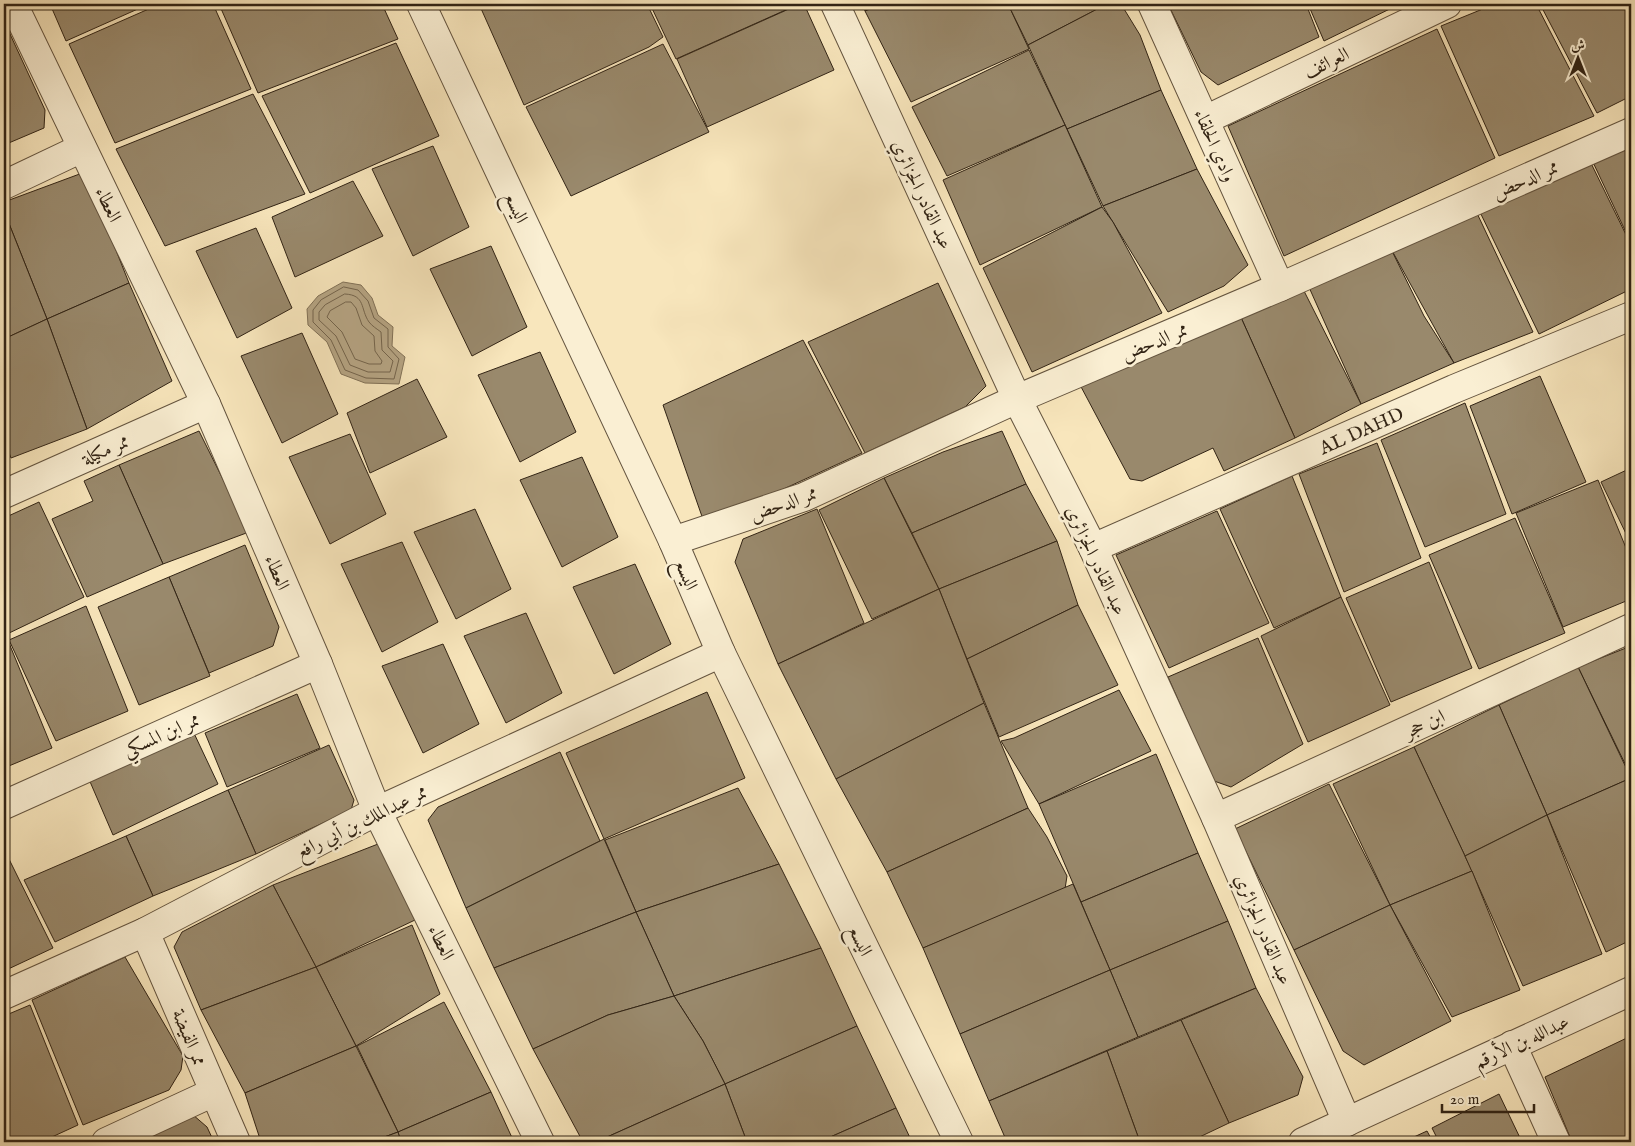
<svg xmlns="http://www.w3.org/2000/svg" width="1635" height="1146" viewBox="0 0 1635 1146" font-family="'IM FELL English',Amiri,serif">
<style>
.water{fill:#b5a483;stroke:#817157}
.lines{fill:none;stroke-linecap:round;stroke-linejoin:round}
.shore{stroke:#74644c;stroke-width:1}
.building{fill:#99896c;stroke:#322415}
.minor-casing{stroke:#64543f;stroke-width:30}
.minor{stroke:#faefd3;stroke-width:28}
.labels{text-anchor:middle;stroke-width:5;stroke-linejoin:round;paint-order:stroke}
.street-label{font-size:19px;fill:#322415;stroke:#faefd3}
</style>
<rect width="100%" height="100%" fill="#f8e6bc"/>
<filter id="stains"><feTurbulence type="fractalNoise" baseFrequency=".004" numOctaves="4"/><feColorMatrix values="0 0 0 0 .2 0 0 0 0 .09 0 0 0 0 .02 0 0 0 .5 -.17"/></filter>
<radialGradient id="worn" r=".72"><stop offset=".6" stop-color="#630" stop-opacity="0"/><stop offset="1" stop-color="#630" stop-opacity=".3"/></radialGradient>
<path class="water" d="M343 282 361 285 372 298 378 315 393 327 392 346 405 357 399 384 365 383 341 374 327 342 308 325 307 309 318 296Z"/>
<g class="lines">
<g class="shore">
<path d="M344 287 358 290 368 301 374 318 388 329V347L399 359 394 379 366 378 345 370 331 340 313 322V310L321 300Z"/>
<path d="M345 294C366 295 360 309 369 322 372 326 377 329 381 332L382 350 393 361 390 372H368L350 365 336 336 319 320V312L325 305Z"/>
<path d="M346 302H351L356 308 362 325 374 336 375 351 382 361 381 364H369L355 359 342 332 327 317 330 311Z"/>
</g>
</g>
<g class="building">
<path d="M50 4H149L66 41Z"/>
<path d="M160 4H213L251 89 115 143 69 44Z"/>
<path d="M219 4H382L398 39 258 93Z"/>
<path d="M479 4H647L663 37 649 47 524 105Z"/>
<path d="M650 4H799L676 59Z"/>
<path d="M800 4H804L834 70 707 127 677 59Z"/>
<path d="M862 4H883L865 11Z"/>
<path d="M883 4H1008L1029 49 911 102 865 11Z"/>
<path d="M1008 4H1107L1028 45Z"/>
<path d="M1107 4H1121L1140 35 1161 90 1067 129 1028 45Z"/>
<path d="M1168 4H1306L1319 37 1218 85 1201 72Z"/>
<path d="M1308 4H1400L1324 41Z"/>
<path d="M1495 4H1536L1594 116 1499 156 1441 26Z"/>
<path d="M1540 4H1631V96L1597 113Z"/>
<path d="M4 21 45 110 44 128 4 145Z"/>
<path d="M1437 29 1495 158 1284 256 1228 126Z"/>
<path d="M396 43 439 136 310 193 262 96Z"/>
<path d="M663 44 709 132 571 196 526 107Z"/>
<path d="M1029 50 1065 125 947 176 912 107Z"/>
<path d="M1161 90 1197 169 1103 206 1067 129Z"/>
<path d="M253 94 305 194 165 246 116 149Z"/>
<path d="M1065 125 1102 207 980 265 943 180Z"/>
<path d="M1631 139V243L1591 158Z"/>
<path d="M433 146 469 227 413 256 372 169Z"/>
<path d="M1587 155 1631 245V289L1539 334 1478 208Z"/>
<path d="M1197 169 1248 265 1224 286 1168 312 1103 206Z"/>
<path d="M85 172 129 283 47 319 4 211V202Z"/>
<path d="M353 181 383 236 295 277 272 217Z"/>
<path d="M1102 207 1113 222 1162 313 1032 372 983 268Z"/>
<path d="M1475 209 1533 332 1454 363 1390 247Z"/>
<path d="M4 211 47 319 4 339Z"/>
<path d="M256 228 292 308 237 338 196 251Z"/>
<path d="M491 246 527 327 472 356 430 269Z"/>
<path d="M1390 247 1424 316 1454 363 1361 404 1308 285Z"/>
<path d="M129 283 172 381 87 429 47 319Z"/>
<path d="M938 283 986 386 965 407 865 453 808 342Z"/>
<path d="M1303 289 1361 404 1295 438 1239 313Z"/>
<path d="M1239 313 1295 438 1224 471 1213 448 1142 481 1130 479 1079 383Z"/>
<path d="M47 319 87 429 11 458 4 439V339Z"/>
<path d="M302 333 338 414 282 443 241 356Z"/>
<path d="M803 340 862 453 705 525 663 405Z"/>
<path d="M540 352 576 432 520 462 478 375Z"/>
<path d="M1540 376 1586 482 1512 514 1470 406Z"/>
<path d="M417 379 447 437 370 473 347 413Z"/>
<path d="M1465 403 1506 514 1425 547 1381 440Z"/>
<path d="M199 431 249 532 163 564 119 465Z"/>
<path d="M1002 431 1026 484 912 533 884 478 943 452Z"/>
<path d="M350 434 386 514 330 544 289 457Z"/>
<path d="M1377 443 1421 558 1344 592 1299 474Z"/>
<path d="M4 449 9 464 4 466Z"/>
<path d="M582 457 618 537 562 567 520 480Z"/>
<path d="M119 465 163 564 87 597 52 519 93 501 84 481Z"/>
<path d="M1631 468V544L1601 482Z"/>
<path d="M1292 476 1341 597 1274 628 1220 509Z"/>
<path d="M884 478 939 589 872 619 819 510Z"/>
<path d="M1598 480 1631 560V599L1563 627 1516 513Z"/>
<path d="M1026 484 1057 541 939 589 912 533Z"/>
<path d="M39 502 84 597 5 635 4 518Z"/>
<path d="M475 509 511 589 456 619 414 532Z"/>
<path d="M817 509 864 623 778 664 735 562 743 539Z"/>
<path d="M1217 511 1269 623 1169 668 1116 555Z"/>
<path d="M1515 518 1565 633 1479 669 1429 555Z"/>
<path d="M1057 541 1078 605 967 659 939 589Z"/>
<path d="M402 542 438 622 382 652 341 564Z"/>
<path d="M245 545 279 627 273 646 209 673 169 577Z"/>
<path d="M1429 562 1472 668 1391 702 1346 598Z"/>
<path d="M635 564 671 644 614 674 573 587Z"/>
<path d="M169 577 210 676 139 705 98 607Z"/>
<path d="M939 589 984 703 836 779 778 664Z"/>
<path d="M1341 597 1390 705 1308 742 1261 636Z"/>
<path d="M1078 605 1118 685 999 737 967 659Z"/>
<path d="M86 606 128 711 56 741 9 640Z"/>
<path d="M526 613 562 693 506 723 464 636Z"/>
<path d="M1258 638 1303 744 1231 787 1214 781 1168 677Z"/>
<path d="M9 643 52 748 4 768V645Z"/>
<path d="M443 644 479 724 423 753 382 666Z"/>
<path d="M1631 646V776L1578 667Z"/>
<path d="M1578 667 1631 778 1547 815 1499 705Z"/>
<path d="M1119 690 1151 751 1039 804 1001 741 1014 738Z"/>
<path d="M707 692 745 778 604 839 566 753Z"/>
<path d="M297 694 320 748 227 787 205 733Z"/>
<path d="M984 703 1028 808 887 872 836 779Z"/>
<path d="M1499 705 1547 815 1465 856 1414 747Z"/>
<path d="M192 729 218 784 113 835 88 777Z"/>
<path d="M329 745 354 800 351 810 256 854 228 790Z"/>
<path d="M1414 747 1472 871 1390 905 1333 784Z"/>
<path d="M560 752 600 841 466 908 428 820 438 807Z"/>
<path d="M1156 754 1198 853 1081 902 1039 804Z"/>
<path d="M1631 778V940L1606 952 1547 815Z"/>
<path d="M1329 784 1390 905 1294 950 1235 829Z"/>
<path d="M738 788 779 864 636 912 605 840Z"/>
<path d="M228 790 256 854 153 896 126 836Z"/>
<path d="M1028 808 1047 837 1067 876 1065 889 923 948 887 872Z"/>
<path d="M1547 815 1602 954 1523 986 1465 856Z"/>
<path d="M126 836 153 896 55 942 24 880Z"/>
<path d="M604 839 636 912 494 968 466 908Z"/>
<path d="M378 844 415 920 316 967 273 885Z"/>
<path d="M4 849 53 948 4 971Z"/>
<path d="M1198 853 1228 921 1110 970 1081 902Z"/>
<path d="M779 864 821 948 674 996 636 912Z"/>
<path d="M1472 871 1520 990 1452 1017 1390 905Z"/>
<path d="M1073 884 1110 970 960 1034 923 948Z"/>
<path d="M273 885 316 967 201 1010 174 947 182 932Z"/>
<path d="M1390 905 1451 1021 1364 1065 1343 1051 1294 950Z"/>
<path d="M636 912 674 996 608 1015 533 1049 494 968Z"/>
<path d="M1228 921 1256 988 1138 1037 1110 970Z"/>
<path d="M412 925 440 994 356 1046 316 967Z"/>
<path d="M821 948 857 1026 725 1084 703 1041 674 996Z"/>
<path d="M125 957 183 1056 181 1070 169 1090 83 1125 32 1000Z"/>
<path d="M316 967 356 1046 245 1093 201 1010Z"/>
<path d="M1110 970 1138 1037 989 1101 960 1034Z"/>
<path d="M1256 988 1303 1077 1298 1095 1229 1123 1181 1020Z"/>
<path d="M674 996 703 1041 725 1084 596 1142H583L533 1049 608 1015Z"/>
<path d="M444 1002 491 1092 398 1132 357 1046Z"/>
<path d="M30 1005 78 1125 41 1142H4V1016Z"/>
<path d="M1181 1020 1229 1123 1189 1142H1140L1107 1051Z"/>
<path d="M857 1026 896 1108 819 1142H747L725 1084Z"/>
<path d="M1631 1036V1142H1572L1545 1077Z"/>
<path d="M356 1046 398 1132 371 1142H261L245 1093Z"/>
<path d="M1107 1051 1140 1142H1007L989 1101Z"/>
<path d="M725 1084 747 1142H596Z"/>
<path d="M491 1092 514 1142H401L398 1132Z"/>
<path d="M1499 1094 1522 1142H1439L1432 1128Z"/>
<path d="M896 1108 912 1142H819Z"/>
<path d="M192 1114 207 1127 214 1142H138Z"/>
<path d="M1427 1131 1433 1142H1403Z"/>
<path d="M398 1132 401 1142H371Z"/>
</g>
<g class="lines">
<defs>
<g id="minor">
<path d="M13 4 206 404 318 664 377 811 540 1142"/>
<path d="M421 4 673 541 721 653 959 1142"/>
<path d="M835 4 1017 399 1093 548 1216 818 1347 1122"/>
<path d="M1152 4 1280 287"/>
<path d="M1205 120 1447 4"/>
<path d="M4 185 82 148"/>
<path d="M4 494 206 404"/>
<path d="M673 541 804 497 1017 399 1280 287 1631 132"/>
<path d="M1093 548 1454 389 1631 316"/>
<path d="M4 805 318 664"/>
<path d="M1216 818 1631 628"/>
<path d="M145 932 236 1142"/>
<path d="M4 995 145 932 377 811 721 653"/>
<path d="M1512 1045 1556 1142"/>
<path d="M106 1142 214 1092"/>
<path d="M1303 1142 1631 991"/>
</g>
</defs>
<use href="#minor" class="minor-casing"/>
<use href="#minor" class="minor"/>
</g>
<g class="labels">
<g class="street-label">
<text transform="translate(1326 62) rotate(-26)" y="7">العرائف</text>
<text transform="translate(1216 145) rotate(66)" y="7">وادي الحلقاء</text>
<text transform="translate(1525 179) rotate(-24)" y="7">ممر الدحض</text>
<text transform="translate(923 194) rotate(65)" y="7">عبد القادر الجزائري</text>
<text transform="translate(109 204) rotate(64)" y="7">العطاء</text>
<text transform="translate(517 207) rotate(65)" y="7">اليسع</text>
<text transform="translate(1154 341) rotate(-23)" y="7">ممر الدحض</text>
<text transform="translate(1361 430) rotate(-24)" y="7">AL DAHD</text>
<text transform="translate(105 449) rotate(-24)" y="7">ممر مكيلة</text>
<text transform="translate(783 503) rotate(-20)" y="7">ممر الدحض</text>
<text transform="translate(1097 560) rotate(65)" y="7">عبد القادر الجزائري</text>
<text transform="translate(278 572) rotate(67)" y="7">العطاء</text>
<text transform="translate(687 574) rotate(67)" y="7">اليسع</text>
<text transform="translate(1424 723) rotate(-25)" y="7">ابن حجر</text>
<text transform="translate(161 734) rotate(-24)" y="7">ممر ابن المسكي</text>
<text transform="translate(361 821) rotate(-26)" y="7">ممر عبدالملك بن أبي رافع</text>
<text transform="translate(1264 929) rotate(67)" y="7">عبد القادر الجزائري</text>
<text transform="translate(861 940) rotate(64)" y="7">اليسع</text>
<text transform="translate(442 942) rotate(64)" y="7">العطاء</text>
<text transform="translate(190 1037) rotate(67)" y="7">ممر الفيضة</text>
<text transform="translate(1521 1041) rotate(-25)" y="7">عبدالله بن الأرقم</text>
</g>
</g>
<rect width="1635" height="1146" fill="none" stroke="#f8e6bc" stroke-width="20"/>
<rect x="5" y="5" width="1625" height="1136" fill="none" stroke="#322415" stroke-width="2.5"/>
<rect x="10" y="10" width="1615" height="1126" fill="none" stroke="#322415"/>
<g transform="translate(1578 58)" stroke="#faefd3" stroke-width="4" paint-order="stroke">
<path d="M0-4L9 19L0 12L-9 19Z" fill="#322415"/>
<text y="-8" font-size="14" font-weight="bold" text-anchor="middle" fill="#322415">ش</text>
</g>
<path d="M1442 1104v8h92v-8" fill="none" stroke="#322415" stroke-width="2.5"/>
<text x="1450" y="1104" font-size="15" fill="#322415" stroke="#faefd3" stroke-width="4" paint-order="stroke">20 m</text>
<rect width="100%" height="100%" filter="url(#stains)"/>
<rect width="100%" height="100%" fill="url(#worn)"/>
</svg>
